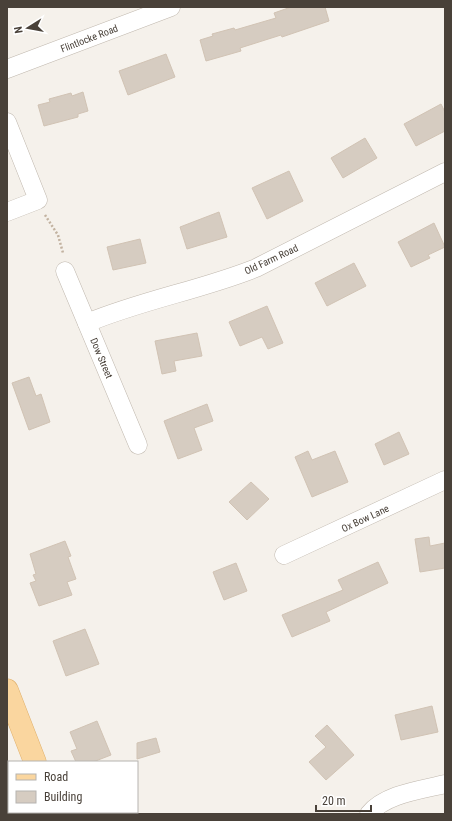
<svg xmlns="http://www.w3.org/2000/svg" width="452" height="821" viewBox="0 0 452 821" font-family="'Roboto Condensed',sans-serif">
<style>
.building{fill:#d6ccc1;stroke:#d1c3b4}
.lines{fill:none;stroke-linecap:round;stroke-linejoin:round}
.minor-casing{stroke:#c0b8ae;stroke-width:19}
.major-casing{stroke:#e0b16e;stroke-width:23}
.path{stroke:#c2b2a0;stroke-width:2.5;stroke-dasharray:2 2;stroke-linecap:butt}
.minor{stroke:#fff;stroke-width:18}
.major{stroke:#fad69f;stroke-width:22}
.labels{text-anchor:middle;stroke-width:3;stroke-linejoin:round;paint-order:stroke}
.street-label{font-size:10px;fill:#494139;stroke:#fff}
</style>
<rect width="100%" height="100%" fill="#f5f1eb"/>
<g class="building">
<path d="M291 7H325L329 21 282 37 281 35 240 48 241 51 206 61 200 40 213 36 212 34 234 28 235 30 276 18 274 13Z"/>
<path d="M166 54 175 77 128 95 119 71Z"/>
<path d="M83 92 88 111 78 114V117L44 126 38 105 50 102 49 99 71 93 72 96Z"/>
<path d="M441 104 445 112V131L416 146 404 124Z"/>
<path d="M365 138 377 158 343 178 331 158Z"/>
<path d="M289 171 303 201 267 219 252 188Z"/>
<path d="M219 212 227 237 187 249 180 227Z"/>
<path d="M434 223 445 247 428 255 430 258 411 267 398 242Z"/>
<path d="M140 239 146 263 113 270 107 247Z"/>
<path d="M354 263 366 286 327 306 315 283Z"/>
<path d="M267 306 283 343 268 349 262 337 240 346 229 322Z"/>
<path d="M197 333 202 356 174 361 176 371 162 374 155 341Z"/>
<path d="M29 377 36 396 41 394 50 422 29 430 12 383Z"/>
<path d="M207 404 213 421 194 428 202 450 178 459 164 421Z"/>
<path d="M399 432 409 454 384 465 375 444Z"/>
<path d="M308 451 312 460 335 451 348 482 312 497 295 457Z"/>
<path d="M251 482 269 499 247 520 229 502Z"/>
<path d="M429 537 430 546 445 543V568L420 572 415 539Z"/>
<path d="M65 541 71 556 68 557 76 579 67 582 72 595 39 606 30 583 36 581 33 575 36 574 30 554Z"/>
<path d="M378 562 388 583 326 612 330 621 292 637 282 615 343 590 338 580Z"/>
<path d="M236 563 247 591 224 600 213 572Z"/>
<path d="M85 629 99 664 66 676 53 641Z"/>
<path d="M432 706 438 732 401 740 395 715Z"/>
<path d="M97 721 111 755 93 762H76L71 751 77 749 70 732Z"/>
<path d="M327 725 354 755 326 780 309 762 326 747 315 736Z"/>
<path d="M156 738 160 752 137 759V743Z"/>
</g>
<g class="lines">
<defs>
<g id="minor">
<path d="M7 69 171 7"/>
<path d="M7 122 38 200 7 212"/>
<path d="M65 271 138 445"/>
<path d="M87 323C142 300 201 290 256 268L445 172"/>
<path d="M284 555 445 480"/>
<path d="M369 814C385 794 421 790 445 784"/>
</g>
<g id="major">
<path d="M7 690 35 762"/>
<path d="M54 812 55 814"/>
</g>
</defs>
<use href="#minor" class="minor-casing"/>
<use href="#major" class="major-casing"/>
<path class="path" d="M45 215 58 235 63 253"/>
<use href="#minor" class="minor"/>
<use href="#major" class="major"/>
</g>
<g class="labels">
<g class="street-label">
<text transform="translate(89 38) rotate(-21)" y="4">Flintlocke Road</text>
<text transform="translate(271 259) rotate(-25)" y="4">Old Farm Road</text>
<text transform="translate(102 358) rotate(67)" y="4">Dow Street</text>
<text transform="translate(365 518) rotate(-25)" y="4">Ox Bow Lane</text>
</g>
</g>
<rect width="452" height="821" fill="none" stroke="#494139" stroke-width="16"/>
<rect x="8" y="761" width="130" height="52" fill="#ffffff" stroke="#b6b3b0"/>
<rect x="16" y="774" width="20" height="6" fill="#fad69f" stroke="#b6b3b0"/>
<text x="44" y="781" font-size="12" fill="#494139">Road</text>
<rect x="16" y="791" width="20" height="12" fill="#d6ccc1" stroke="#b6b3b0"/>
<text x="44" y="801" font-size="12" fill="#494139">Building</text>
<g transform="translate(28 28) rotate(259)" stroke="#ffffff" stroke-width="3" paint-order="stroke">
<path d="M0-3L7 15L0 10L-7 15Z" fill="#494139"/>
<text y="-6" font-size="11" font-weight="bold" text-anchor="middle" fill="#494139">N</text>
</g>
<path d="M316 805v6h55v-6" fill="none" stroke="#494139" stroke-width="2"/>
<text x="322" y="805" font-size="12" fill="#494139" stroke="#ffffff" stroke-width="3" paint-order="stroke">20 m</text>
</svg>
